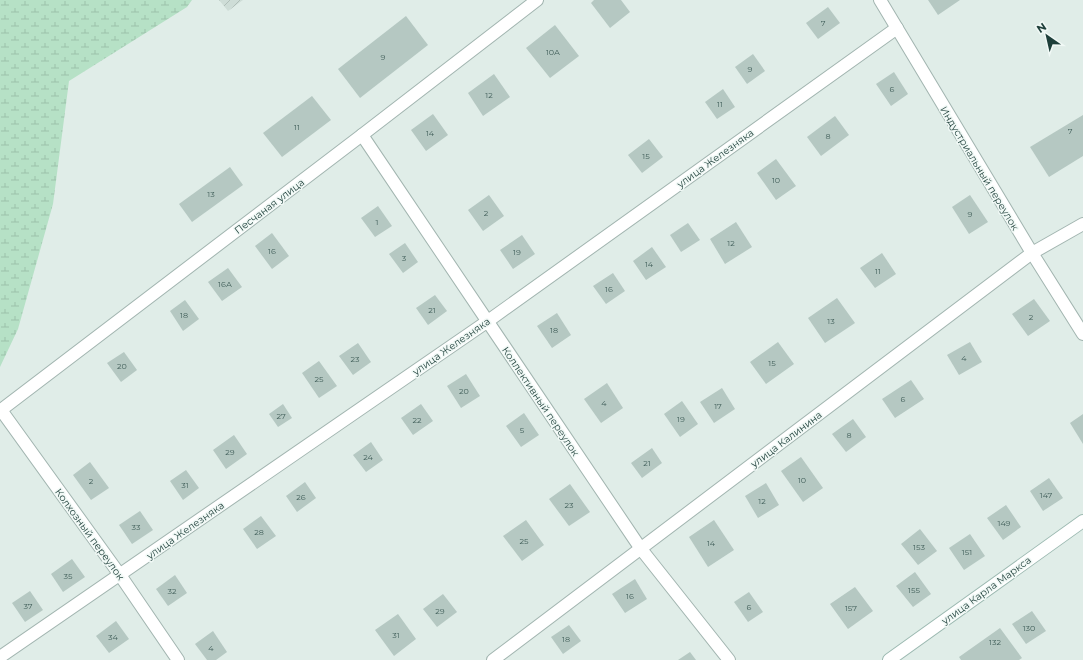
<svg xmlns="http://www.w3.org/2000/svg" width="1083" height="660" viewBox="0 0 1083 660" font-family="Montserrat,sans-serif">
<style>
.industrial{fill:url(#industrial-furrows)}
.wetland{fill:url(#wetland-marsh)}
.building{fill:#b5c8c2}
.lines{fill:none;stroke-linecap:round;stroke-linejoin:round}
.minor-casing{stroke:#a2b5b0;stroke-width:14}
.secondary-casing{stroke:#9dbab2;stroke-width:14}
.minor{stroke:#fff;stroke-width:12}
.secondary{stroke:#fff;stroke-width:12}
.labels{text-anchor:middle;stroke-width:3;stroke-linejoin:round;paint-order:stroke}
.number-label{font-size:8px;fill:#44615c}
.street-label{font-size:10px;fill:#1e3f3a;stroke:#f1f9f6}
</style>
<defs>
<pattern id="industrial-furrows" width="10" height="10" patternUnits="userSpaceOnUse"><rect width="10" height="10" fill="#ceddd7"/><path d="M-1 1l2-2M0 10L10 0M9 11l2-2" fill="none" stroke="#b0bfb9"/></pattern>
<pattern id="wetland-marsh" width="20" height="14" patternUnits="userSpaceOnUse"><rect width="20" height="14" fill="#b6e1c6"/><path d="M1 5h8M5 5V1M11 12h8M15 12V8" fill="none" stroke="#9cc2ab"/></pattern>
</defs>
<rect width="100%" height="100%" fill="#e0ede8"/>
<path class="industrial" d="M219 0H243L228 11Z"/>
<path class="wetland" d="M0 0H192L187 7 69 81 53 204 18 329 0 367Z"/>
<g class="building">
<path d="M594 0H621L630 12 610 28 591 3Z"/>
<path d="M928 0H960L938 15Z"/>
<path d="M828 7 840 23 818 39 806 23Z"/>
<path d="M406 16 428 45 360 98 338 69Z"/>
<path d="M555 25 579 56 550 78 526 48Z"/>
<path d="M753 54 765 71 747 84 735 67Z"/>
<path d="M894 72 908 94 891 106 876 84Z"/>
<path d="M494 74 510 97 483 116 468 93Z"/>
<path d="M723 89 735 107 717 119 705 102Z"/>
<path d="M312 96 331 120 282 157 263 133Z"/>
<path d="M433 114 448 135 426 151 411 130Z"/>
<path d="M1083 115V156L1049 177 1030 147Z"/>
<path d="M835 116 849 135 821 156 807 137Z"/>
<path d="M649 139 663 157 642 173 628 155Z"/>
<path d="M776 159 796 186 776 200 757 173Z"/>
<path d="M230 167 243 185 192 222 179 204Z"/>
<path d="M489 195 504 216 483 231 468 210Z"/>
<path d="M970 195 988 222 969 234 952 207Z"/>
<path d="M378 206 392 226 375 237 361 218Z"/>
<path d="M736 222 752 247 725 264 710 239Z"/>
<path d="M688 223 700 240 681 252 670 235Z"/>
<path d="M272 233 289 256 272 269 255 246Z"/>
<path d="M522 235 535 254 513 269 500 250Z"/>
<path d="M405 243 418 262 403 273 389 254Z"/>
<path d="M652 247 666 267 646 280 633 261Z"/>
<path d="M882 253 896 274 875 288 860 268Z"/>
<path d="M228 268 242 287 222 301 208 282Z"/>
<path d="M613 273 625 291 606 304 593 286Z"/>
<path d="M435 295 447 311 428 325 416 308Z"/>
<path d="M837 298 855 323 825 343 808 318Z"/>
<path d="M1034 299 1050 321 1028 336 1012 314Z"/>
<path d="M185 300 199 319 183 331 170 311Z"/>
<path d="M557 313 571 335 552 348 537 326Z"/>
<path d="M778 342 794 364 766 384 750 362Z"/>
<path d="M970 342 982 362 959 375 947 355Z"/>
<path d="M358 343 371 362 353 375 339 356Z"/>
<path d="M124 352 137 370 121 382 107 363Z"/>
<path d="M319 361 337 386 319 398 302 373Z"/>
<path d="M466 374 480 396 461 408 447 386Z"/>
<path d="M911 380 924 399 895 418 882 399Z"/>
<path d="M607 383 623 408 601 423 584 399Z"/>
<path d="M722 388 735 409 714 423 700 402Z"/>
<path d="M682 401 698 424 680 437 664 414Z"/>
<path d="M283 404 292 418 278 427 269 414Z"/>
<path d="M421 404 433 421 413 435 401 418Z"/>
<path d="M524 413 539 435 521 447 506 426Z"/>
<path d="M1083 414V444L1070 423Z"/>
<path d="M853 419 866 437 846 452 832 434Z"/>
<path d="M234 435 247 454 226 469 213 450Z"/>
<path d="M371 442 383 460 366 472 353 455Z"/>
<path d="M652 448 662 463 642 478 631 463Z"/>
<path d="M801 457 823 488 803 502 781 471Z"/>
<path d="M90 462 109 488 91 500 73 475Z"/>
<path d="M186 470 199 488 183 500 170 481Z"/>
<path d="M1049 478 1063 498 1043 511 1030 491Z"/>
<path d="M305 482 316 498 297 512 286 496Z"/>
<path d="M766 483 779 505 758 518 745 496Z"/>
<path d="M570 484 590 512 569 526 549 499Z"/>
<path d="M1006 505 1021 527 1003 540 987 518Z"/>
<path d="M140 511 153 530 132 544 119 525Z"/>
<path d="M261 516 276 536 257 549 243 529Z"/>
<path d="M526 520 544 545 522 561 503 536Z"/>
<path d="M714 520 734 550 708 567 689 537Z"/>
<path d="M920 529 937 551 918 565 901 544Z"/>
<path d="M970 534 985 556 964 570 949 548Z"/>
<path d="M72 559 85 577 63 592 51 574Z"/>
<path d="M915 572 931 594 913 607 896 586Z"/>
<path d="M175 575 187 593 168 606 156 589Z"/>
<path d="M635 579 647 599 625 613 612 594Z"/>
<path d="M855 587 873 611 848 629 830 604Z"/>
<path d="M30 591 43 610 25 622 12 603Z"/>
<path d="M749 592 763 612 748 622 734 602Z"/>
<path d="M443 594 457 612 437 627 423 609Z"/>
<path d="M1032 611 1046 631 1026 644 1012 624Z"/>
<path d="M398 614 416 639 394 656 375 630Z"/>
<path d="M116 621 129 639 109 653 96 636Z"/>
<path d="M569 625 581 641 563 654 551 637Z"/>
<path d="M1000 628 1022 658 1019 660H961L959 657Z"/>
<path d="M213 631 227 652 216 660H207L195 644Z"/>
<path d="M690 652 696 660H678Z"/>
</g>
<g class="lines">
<defs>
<g id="minor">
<path d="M880 0 1032 253 1083 334"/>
<path d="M362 135 641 549 729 660"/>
<path d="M0 657 488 321 897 28"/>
<path d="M178 660 120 575 1 410 362 135 537 0"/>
<path d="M493 660 1032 253 1083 224"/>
</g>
<path id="secondary" d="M889 660 1083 521"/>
</defs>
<use href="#minor" class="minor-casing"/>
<use href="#secondary" class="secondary-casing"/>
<use href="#minor" class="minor"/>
<use href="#secondary" class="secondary"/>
</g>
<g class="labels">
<g class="number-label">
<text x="823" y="26">7</text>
<text x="553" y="55">10А</text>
<text x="383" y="60">9</text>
<text x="750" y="72">9</text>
<text x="892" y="92">6</text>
<text x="489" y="98">12</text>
<text x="720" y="107">11</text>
<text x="297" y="130">11</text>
<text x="1070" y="134">7</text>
<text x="430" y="136">14</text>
<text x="828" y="139">8</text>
<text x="646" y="159">15</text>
<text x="776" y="183">10</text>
<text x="211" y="197">13</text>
<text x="486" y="216">2</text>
<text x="970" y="217">9</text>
<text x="377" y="225">1</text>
<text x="731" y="246">12</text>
<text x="272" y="254">16</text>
<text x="517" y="255">19</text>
<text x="404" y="261">3</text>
<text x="649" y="267">14</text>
<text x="878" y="274">11</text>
<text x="225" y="287">16А</text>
<text x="609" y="292">16</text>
<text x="432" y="313">21</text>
<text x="184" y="318">18</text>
<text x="1031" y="320">2</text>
<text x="831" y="324">13</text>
<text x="554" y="333">18</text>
<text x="964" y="361">4</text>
<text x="355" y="362">23</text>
<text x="772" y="366">15</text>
<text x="122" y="369">20</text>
<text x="319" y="382">25</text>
<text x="464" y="394">20</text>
<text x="903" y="402">6</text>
<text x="604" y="406">4</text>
<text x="718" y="409">17</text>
<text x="281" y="419">27</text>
<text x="681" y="422">19</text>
<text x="417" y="423">22</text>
<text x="522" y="433">5</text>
<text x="849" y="438">8</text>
<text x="230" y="455">29</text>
<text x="368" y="460">24</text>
<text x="647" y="466">21</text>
<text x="802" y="483">10</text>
<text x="91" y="484">2</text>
<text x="185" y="488">31</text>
<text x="1046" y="498">147</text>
<text x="301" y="500">26</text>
<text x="762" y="504">12</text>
<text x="569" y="508">23</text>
<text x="1004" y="526">149</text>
<text x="136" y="530">33</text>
<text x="259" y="535">28</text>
<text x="524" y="544">25</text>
<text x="711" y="546">14</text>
<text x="919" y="550">153</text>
<text x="967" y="555">151</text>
<text x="68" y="579">35</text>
<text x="914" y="593">155</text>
<text x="172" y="594">32</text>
<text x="630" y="599">16</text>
<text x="28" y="609">37</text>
<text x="749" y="610">6</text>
<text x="851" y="611">157</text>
<text x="440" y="614">29</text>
<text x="1029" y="631">130</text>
<text x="396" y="638">31</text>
<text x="113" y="640">34</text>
<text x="566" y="642">18</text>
<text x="995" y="645">132</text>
<text x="211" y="651">4</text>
</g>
<g class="street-label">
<text transform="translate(715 158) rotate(-36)" y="4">улица Железняка</text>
<text transform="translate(980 168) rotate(59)" y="4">Индустриальный переулок</text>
<text transform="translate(269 206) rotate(-37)" y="4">Песчаная улица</text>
<text transform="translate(451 346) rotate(-35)" y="4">улица Железняка</text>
<text transform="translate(541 401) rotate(56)" y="4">Коллективный переулок</text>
<text transform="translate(786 439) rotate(-37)" y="4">улица Калинина</text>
<text transform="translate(185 530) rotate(-35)" y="4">улица Железняка</text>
<text transform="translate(90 534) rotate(54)" y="4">Колхозный переулок</text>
<text transform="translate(986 590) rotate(-36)" y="4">улица Карла Маркса</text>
</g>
</g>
<g transform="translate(1047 36) rotate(326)" stroke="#f1f9f6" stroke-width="3" paint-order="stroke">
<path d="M0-3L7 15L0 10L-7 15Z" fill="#1e3f3a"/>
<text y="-6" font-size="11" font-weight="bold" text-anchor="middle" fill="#1e3f3a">N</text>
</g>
</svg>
